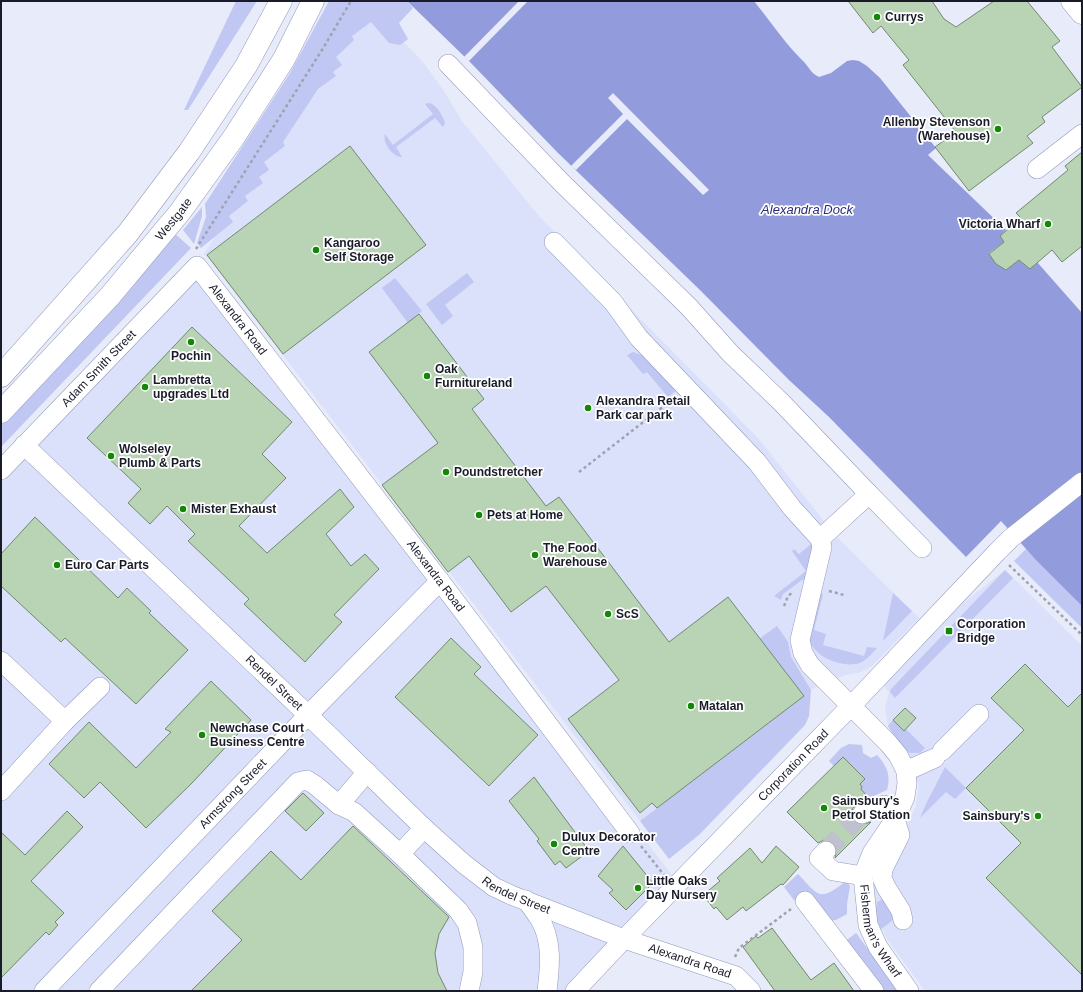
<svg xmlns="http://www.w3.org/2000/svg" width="1083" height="992" viewBox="0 0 1083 992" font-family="Arial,sans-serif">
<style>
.built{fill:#dbe1fb}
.green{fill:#bfc7f2}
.water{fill:#929cdc}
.pier{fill:#e8ebf9}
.building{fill:#b9d3b5;stroke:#718a6e}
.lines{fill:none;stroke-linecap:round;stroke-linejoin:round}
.minor-tunnel{stroke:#bfc1cf;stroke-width:19;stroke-dasharray:19 10;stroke-linecap:butt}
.minor-casing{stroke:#9299ba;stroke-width:20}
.highway-casing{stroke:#9299ba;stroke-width:23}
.path{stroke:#9fa2b0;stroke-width:2.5;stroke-dasharray:3 3;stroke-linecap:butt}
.minor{stroke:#fff;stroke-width:19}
.highway{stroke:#fff;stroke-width:22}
.poi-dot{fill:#138807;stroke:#fff;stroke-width:1.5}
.labels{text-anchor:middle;stroke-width:3.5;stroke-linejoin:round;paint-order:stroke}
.poi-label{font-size:12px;font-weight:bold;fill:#191b28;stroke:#fff;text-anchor:start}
.street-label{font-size:12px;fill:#191b28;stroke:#fff}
.water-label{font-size:13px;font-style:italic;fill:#2c2e79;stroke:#fff}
</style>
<rect width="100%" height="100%" fill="#e8ebf9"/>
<g class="built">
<path d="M367 4 423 62 444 91 462 121 538 215 758 438 836 536 919 618 872 666 859 673 845 675 811 690 640 821 207 256 203 255Z"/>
<path d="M199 257 675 879 566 991H1V457Z"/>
<path d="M1005 570 1082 646V991H925L887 939 873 909 874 885 879 869 906 826 916 806 919 786 913 768 888 726 885 707 889 692 873 674Z"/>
</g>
<g class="green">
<path d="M236 1H257L188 110H184Z"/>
<path d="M329 1H407L413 8 399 23 408 39 400 45 389 43 371 22 352 36 354 40 336 57 342 65 333 72 336 76 318 89 283 142 285 146 264 162 269 170 259 177 263 183 245 196 248 201 229 216 233 222 201 248 197 243 206 217 205 204 290 73Z"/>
<path d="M428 103C436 103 443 116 445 123L443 127 435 118 396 147 402 157C393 157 382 143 385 134L393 145 433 114 425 104Z"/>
<path d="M202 207V216L194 244 183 230Z"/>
<path d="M173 232 191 248 1 447V422Z"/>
<path d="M467 273 474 282 445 305 453 316 442 325 426 304Z"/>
<path d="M395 278 422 311 408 323 382 288Z"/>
<path d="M633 352 642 355 678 389 668 397 647 372 643 374 627 355Z"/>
<path d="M811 544H815L807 580H802L783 594 781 600 774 596 806 571 792 551 794 549 799 554Z"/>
<path d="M1026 549 1082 606V628L1014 561Z"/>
<path d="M1005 570 1013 578 895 698 890 692 891 689Z"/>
<path d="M820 593 823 594 814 630 826 634 823 645 864 656 867 647 877 648C872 653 867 660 860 663 849 667 830 662 821 655 816 651 812 646 808 641Z"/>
<path d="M893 593 912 611 883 641Z"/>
<path d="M777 626 788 642 791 657 811 690 809 716 805 725 699 835 669 859 640 821 804 696 759 639Z"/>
<path d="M893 720 904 731 906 729 925 748 920 753H910L902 749 888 726Z"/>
<path d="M849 744 862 745 863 753 871 758 877 755C887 766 891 775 887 790L869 798 861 789 862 787 860 784 865 779 843 757 834 766 829 761 841 748Z"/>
<path d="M945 767 966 788 955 799 946 792 920 818 926 804Z"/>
<path d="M798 874C820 897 819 902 846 881L850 886 847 904V914L836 920 830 921 796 903 784 887Z"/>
<path d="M886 897 897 913 892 921 881 929 875 915 877 902Z"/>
<path d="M856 933 899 991H881L844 942Z"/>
</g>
<path class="water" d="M407 1H754C770 21 784 42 802 60 809 66 810 73 819 77L831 73 847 61 853 60 859 61 867 66 880 78 936 148 928 155 1006 230 1000 236 1004 242 989 253 996 264 1006 270 1019 260 1030 269 1037 262 1082 313V606L1036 560 1001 521 966 557 829 417 789 380 701 291 558 153 469 61Z"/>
<g class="pier">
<path d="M519 1H528L469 61 464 57Z"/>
<path d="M613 93 709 190 703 195 627 119 576 170 571 166 623 114 608 98Z"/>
</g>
<g class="building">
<path d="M848 1H932L944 19 956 27 994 1H1027L1060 41 1052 47 1082 87 1042 117 1045 122 1027 136 1033 143 969 191 935 147 956 132 903 65 909 60 881 26 873 33Z"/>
<path d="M350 146 426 245 283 354 207 255Z"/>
<path d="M1082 152V246L1062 262 1052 250 1030 269 1019 260 1006 270 996 264 989 254 1004 242 1000 236 1021 218 1016 213 1068 170 1065 166Z"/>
<path d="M419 314 484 399 472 409 510 459 546 506 559 497 669 642 728 597 804 696 657 808 652 803 640 813 568 719 619 680 546 586 511 612 469 556 448 572 382 485 438 443 369 352Z"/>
<path d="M192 327 292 422 262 454 286 478 239 526 267 553 340 489 354 507 326 534 351 566 365 554 379 569 334 615 342 622 305 662 244 604 249 599 188 541 195 534 167 506 150 524 128 503 141 489 87 438Z"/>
<path d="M35 517 118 598 127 588 151 611 149 613 188 650 136 704 65 638 61 642 1 586V554Z"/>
<path d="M451 638 481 667 474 674 538 735 489 786 395 697Z"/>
<path d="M1025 664 1068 707 1082 693V975L986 878 1021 843 966 788 1024 730 991 698Z"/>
<path d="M211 681 251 720 192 783 146 828 100 782 84 798 49 764 89 722 136 768 171 732 165 729Z"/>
<path d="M905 708 916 718 904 731 893 720Z"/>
<path d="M843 757 865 779 860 784 862 787 861 789 866 795 853 808 851 813 852 818 855 822 860 825 871 822 835 858 837 849 833 843 829 841 824 840 818 843 787 812Z"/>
<path d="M534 777 589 851 566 868 560 861 555 865 537 841 539 839 509 801Z"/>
<path d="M303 793 324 813 306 831 285 811Z"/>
<path d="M67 811 83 827 31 881 64 913 55 922 58 925 49 935 46 932 1 978V832L25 855Z"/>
<path d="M353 826 449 917 439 934 435 953 438 973 447 991H191L242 940 212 911 271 851 301 880Z"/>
<path d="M623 846 653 883 626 910 609 893 613 890 598 876Z"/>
<path d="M776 846 799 867 783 885 781 884 746 911 743 907 727 920 716 907 714 909 703 895 720 881 717 878 750 848 762 863Z"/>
<path d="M772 928 811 980 834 963 854 991H775L743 947 756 936 758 938Z"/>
</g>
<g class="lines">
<path class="minor-tunnel" d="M826 851 862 814"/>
<defs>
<g id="minor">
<path d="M448 64 562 183 689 307 730 353 782 403 869 494"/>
<path d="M1037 169 1082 134"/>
<path id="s1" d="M554 242 613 302 639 338 757 462 792 508 820 539 822 547 800 640 803 653 810 665 888 743 898 755 906 771 907 783 905 797 895 819 872 853 863 876 868 925 878 947 909 991"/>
<path id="s2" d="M24 445 308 715 424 828 464 864 494 887 511 895 624 939 736 976 751 991"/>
<path id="s3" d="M1 470 197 266 440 581 630 833"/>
<path d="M820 539 869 494 922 548"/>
<path d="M1 661 65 721"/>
<path d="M942 751 979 714"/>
<path d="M906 771 935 758"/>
<path d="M1 791 65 721 100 687"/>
<path d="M339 805 367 772"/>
<path d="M862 814 884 805 900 810"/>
<path d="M895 819 900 835 883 869 882 878 886 887 901 911 903 920"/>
<path d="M826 851 819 858 833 871 863 876"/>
<path d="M400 854 458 910 467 923 473 947V972L469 991"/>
<path d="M526 900C531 906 535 912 539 918 553 940 550 967 547 991"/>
<path d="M805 901 874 991"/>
<path id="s4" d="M44 991 308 715 440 581"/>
<path d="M99 991 298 782 307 780 315 785 339 805 354 812 400 854 424 828"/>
<path id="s5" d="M575 991 624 939 851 706 997 552 1011 538 1082 482"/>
</g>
<g id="highway">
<path d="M1072 1 1082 13"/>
<path d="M1 376 128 233 189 152 246 66 281 1"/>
<path id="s6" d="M1 412 110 296 180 212 234 137 284 59 313 1"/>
</g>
</defs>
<use href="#minor" class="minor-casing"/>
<use href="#highway" class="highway-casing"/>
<g class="path">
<path d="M196 249 322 50 351 1"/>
<path d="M579 472 673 399"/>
<path d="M1009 565 1082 635"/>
<path d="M829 591 844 595"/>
<path d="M784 606 788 596 793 592"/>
<path d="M641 846 664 875"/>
<path d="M735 957 739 948 791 909"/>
</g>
<use href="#minor" class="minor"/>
<use href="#highway" class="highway"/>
</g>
<g class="poi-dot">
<circle cx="877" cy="17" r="4"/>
<circle cx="998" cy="129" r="4"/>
<circle cx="1048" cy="224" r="4"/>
<circle cx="316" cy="250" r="4"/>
<circle cx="191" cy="342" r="4"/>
<circle cx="427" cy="376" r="4"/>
<circle cx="145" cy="387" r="4"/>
<circle cx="588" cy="408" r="4"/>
<circle cx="111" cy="456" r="4"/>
<circle cx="446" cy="472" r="4"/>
<circle cx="183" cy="509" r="4"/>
<circle cx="479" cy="515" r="4"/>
<circle cx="535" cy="555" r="4"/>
<circle cx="57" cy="565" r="4"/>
<circle cx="608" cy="614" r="4"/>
<rect x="945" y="627" width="8" height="8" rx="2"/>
<circle cx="691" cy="706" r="4"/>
<circle cx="202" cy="735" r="4"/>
<circle cx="824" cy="808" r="4"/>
<circle cx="1038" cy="816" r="4"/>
<circle cx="554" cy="844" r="4"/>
<circle cx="638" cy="888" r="4"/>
</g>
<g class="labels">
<g class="poi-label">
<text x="885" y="21">Currys</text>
<text x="990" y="126" text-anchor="end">Allenby Stevenson<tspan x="990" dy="14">(Warehouse)</tspan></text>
<text x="1040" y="228" text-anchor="end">Victoria Wharf</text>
<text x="324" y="247">Kangaroo<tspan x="324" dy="14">Self Storage</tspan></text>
<text x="191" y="360" text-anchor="middle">Pochin</text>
<text x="435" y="373">Oak<tspan x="435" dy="14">Furnitureland</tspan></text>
<text x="153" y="384">Lambretta<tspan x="153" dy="14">upgrades Ltd</tspan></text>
<text x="596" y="405">Alexandra Retail<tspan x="596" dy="14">Park car park</tspan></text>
<text x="119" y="453">Wolseley<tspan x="119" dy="14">Plumb &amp; Parts</tspan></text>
<text x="454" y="476">Poundstretcher</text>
<text x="191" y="513">Mister Exhaust</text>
<text x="487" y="519">Pets at Home</text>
<text x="543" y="552">The Food<tspan x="543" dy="14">Warehouse</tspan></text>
<text x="65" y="569">Euro Car Parts</text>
<text x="616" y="618">ScS</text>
<text x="957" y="628">Corporation<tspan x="957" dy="14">Bridge</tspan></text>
<text x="699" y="710">Matalan</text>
<text x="210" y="732">Newchase Court<tspan x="210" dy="14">Business Centre</tspan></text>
<text x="832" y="805">Sainsbury's<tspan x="832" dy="14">Petrol Station</tspan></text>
<text x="1030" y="820" text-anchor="end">Sainsbury's</text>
<text x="562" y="841">Dulux Decorator<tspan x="562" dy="14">Centre</tspan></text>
<text x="646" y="885">Little Oaks<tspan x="646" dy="14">Day Nursery</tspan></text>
</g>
<g class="street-label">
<text dy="4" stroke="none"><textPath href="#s6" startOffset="259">Westgate</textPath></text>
<text dy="4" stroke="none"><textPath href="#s3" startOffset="350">Alexandra Road</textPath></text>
<text dy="4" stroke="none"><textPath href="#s3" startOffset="141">Adam Smith Street</textPath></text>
<text dy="4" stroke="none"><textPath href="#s3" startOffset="674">Alexandra Road</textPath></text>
<text dy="4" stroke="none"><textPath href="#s2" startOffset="345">Rendel Street</textPath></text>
<text dy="4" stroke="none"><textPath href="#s5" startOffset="314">Corporation Road</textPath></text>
<text dy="4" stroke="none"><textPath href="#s4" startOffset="273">Armstrong Street</textPath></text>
<text dy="4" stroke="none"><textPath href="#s2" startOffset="669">Rendel Street</textPath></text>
<text dy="4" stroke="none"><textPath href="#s1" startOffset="849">Fisherman's Wharf</textPath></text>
<text dy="4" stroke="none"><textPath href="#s2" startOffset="855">Alexandra Road</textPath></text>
</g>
<g class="water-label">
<text x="807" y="214">Alexandra Dock</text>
</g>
</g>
<rect width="1083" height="992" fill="none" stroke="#191b28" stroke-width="4"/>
</svg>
